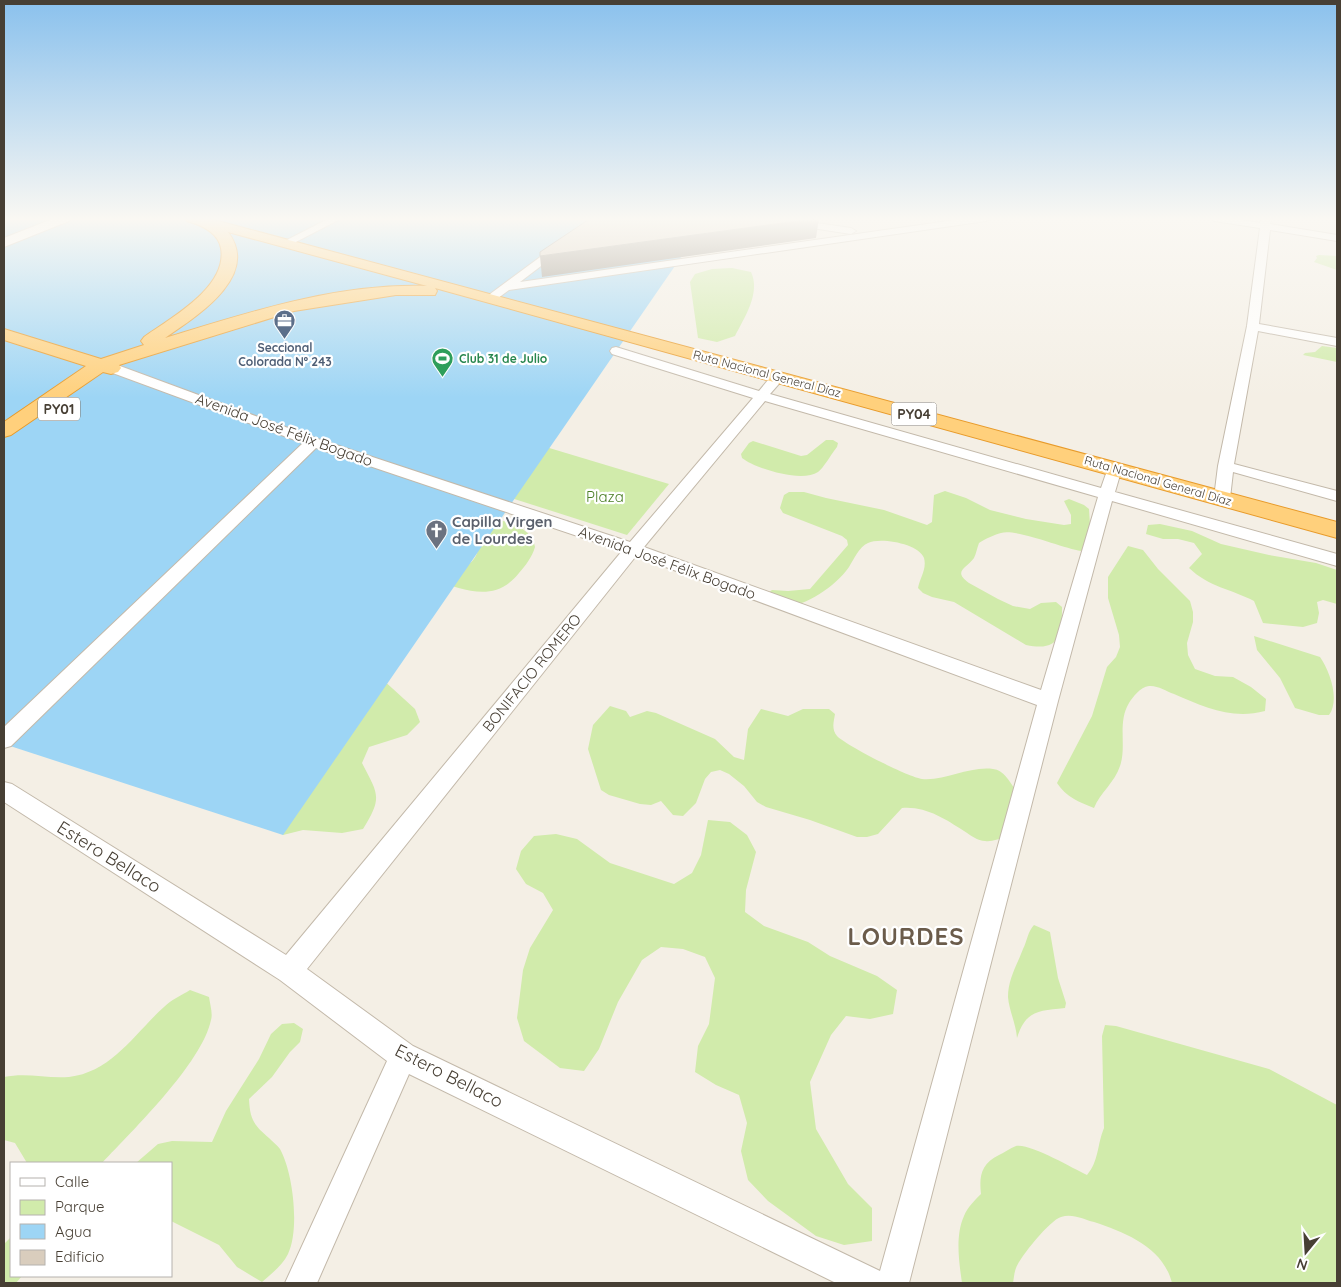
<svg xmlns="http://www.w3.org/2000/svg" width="1341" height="1287" viewBox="0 0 1341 1287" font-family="Quicksand,sans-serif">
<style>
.green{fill:#d1ebab}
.water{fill:#9dd5f5}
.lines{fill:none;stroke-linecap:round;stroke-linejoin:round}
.minor-casing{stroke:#c3b9aa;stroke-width:2}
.tertiary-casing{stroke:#c3b9aa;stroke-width:2}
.trunk-casing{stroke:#e89b2b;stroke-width:2}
.minor{fill:#fff;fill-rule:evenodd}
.tertiary{fill:#fff;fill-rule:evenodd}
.trunk{fill:#ffd07c;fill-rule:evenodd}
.shaded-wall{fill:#989084}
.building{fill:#d9cdbd;stroke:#989084}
.labels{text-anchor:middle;stroke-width:4.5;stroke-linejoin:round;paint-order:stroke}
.far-service-label{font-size:12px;font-weight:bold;fill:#4e5e75;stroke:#fff}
.far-leisure-label{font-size:12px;font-weight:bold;fill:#27864d;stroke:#fff;text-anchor:start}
.far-street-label{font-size:12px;fill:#473f34;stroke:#fff}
.shield{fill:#fff;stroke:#7e7971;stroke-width:1}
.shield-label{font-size:14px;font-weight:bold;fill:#473f34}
.street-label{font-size:15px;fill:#473f34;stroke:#fff}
.park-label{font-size:15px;fill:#497d23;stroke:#fff}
.worship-label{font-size:15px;font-weight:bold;fill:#5b616d;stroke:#fff;text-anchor:start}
.near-street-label{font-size:18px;fill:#473f34;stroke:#fff}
.near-district-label{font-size:24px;font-weight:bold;letter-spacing:1px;fill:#6b5c4b;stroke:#fff}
</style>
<rect width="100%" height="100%" fill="#f4efe5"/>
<g class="green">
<path d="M1319 255 1337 256V270L1314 262 1317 258 1316 256Z"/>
<path d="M732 268 751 272C761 293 744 318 735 336L717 342 698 338 690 282 695 274 712 269Z"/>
<path d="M1322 346 1337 348V362L1303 355 1305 353 1315 352Z"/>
<path d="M826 440H833L838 443 837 447C832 453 823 469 818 472 802 483 756 469 742 458L741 454 749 443 753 441 801 456 807 455Z"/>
<path d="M526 441 669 484 627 535 477 487Z"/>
<path d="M945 491 966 498 990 510 1026 519 1064 525 1071 524V515L1064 501 1069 499 1084 505 1089 509 1091 540 1081 551C1063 548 1015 528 1001 533 994 535 985 539 979 543 977 548 976 554 974 558 967 568 952 571 969 583L998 599 1013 606 1030 609 1041 603 1056 602 1062 607C1062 635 1060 652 1026 645L954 602 932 597 923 593 918 588C920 578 927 569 924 558 919 544 881 537 868 543 859 547 854 559 849 567 835 587 806 606 781 608 775 608 769 605 763 604L761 598 772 590 788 591 810 589 848 545 847 540 842 536 783 513 780 508 784 495 789 492H804L826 498 884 510 927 525 932 522 934 495Z"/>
<path d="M482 516C500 520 532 525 535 547 532 557 526 565 519 573 494 604 465 589 434 581 478 562 479 565 482 516Z"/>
<path d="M1160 524 1192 531 1221 544 1269 555 1316 563 1337 570V604L1323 600 1317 602 1319 613 1317 623 1303 627 1263 623 1254 601C1231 589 1209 587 1189 568L1202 554 1194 543 1178 539H1163L1146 534 1148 525Z"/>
<path d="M1128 546 1143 550 1158 569 1190 601 1193 612V622L1187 643 1188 655 1195 669 1215 676 1233 677 1251 687 1266 699 1265 711C1232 720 1204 707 1174 694 1166 691 1157 685 1149 686 1140 687 1133 697 1129 703 1117 723 1127 746 1120 766 1115 782 1100 793 1094 808 1079 802 1066 797 1057 783L1092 716 1107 667 1116 657 1120 647 1119 635 1108 598V577Z"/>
<path d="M1254 636 1320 657C1330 671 1340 700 1329 715H1319L1295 708 1280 678 1257 650Z"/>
<path d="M381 678 415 709 420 722 407 735 369 747 362 763C378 794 383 797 363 829L342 833 303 830 283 835 271 804Z"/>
<path d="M610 706 626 711 630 717 647 711 656 713 715 739 734 757 744 760 748 729 761 709 788 716 803 709H829L835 714C834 721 831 729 837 736 847 746 908 777 922 779 946 781 969 766 993 769 1004 770 1009 781 1015 789L1005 837C998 839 992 842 985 841 978 841 970 835 964 831 945 819 926 806 902 808L878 834 867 837H857L810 820 766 807 757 802 744 786 729 774 720 770 711 772 705 779 696 803 683 816 673 815 661 801 651 805 640 804 609 795 601 790 588 749 593 725Z"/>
<path d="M708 820 730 822 747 835 756 852 746 890 745 912 764 926 808 942 830 956 877 976 897 990 893 1014 870 1019 846 1016 831 1035 810 1082 816 1129 848 1184 872 1208V1241L844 1245 816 1236 768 1201 748 1180 741 1151 747 1123 739 1095 716 1085 695 1072 698 1046 709 1024 715 978 705 957 683 949 661 947 642 960 618 1002 599 1049 584 1071 560 1068 524 1041 517 1018 523 970 530 948 553 910 543 893 526 884 516 869 521 851 534 836 556 834 577 839 610 863 674 884 692 873 701 855Z"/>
<path d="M1034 925 1050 932 1058 978 1066 1003 1065 1008C1038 1011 1026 1010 1017 1038 1016 1024 1009 1010 1008 997 1008 979 1017 965 1023 949 1027 941 1028 931 1034 925Z"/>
<path d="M190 990 209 997C210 1004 213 1014 211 1020 202 1063 133 1130 102 1163H27L15 1143 4 1140V1077C27 1072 47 1079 69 1077 112 1072 135 1033 164 1007 171 1000 182 995 190 990Z"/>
<path d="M294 1023 303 1029 300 1042 290 1052 272 1077 249 1099C250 1120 254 1125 269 1138 272 1141 277 1145 280 1149 293 1172 300 1229 288 1254 282 1266 272 1273 262 1282L237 1267 219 1245 171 1221V1163H136L158 1144 172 1141 212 1142 226 1111 259 1059 271 1034 282 1024Z"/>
<path d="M1105 1025 1116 1026 1269 1069 1337 1105V1283H1172C1163 1247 1126 1233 1094 1222 1083 1219 1072 1213 1061 1217 1050 1220 1020 1257 1016 1268 1014 1273 1014 1278 1013 1283H962C959 1262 955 1236 964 1216 967 1208 975 1200 981 1194 979 1176 981 1164 999 1155 1004 1153 1010 1148 1016 1146 1030 1143 1072 1168 1087 1175 1099 1161 1097 1145 1104 1128L1102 1036Z"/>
<path d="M11 1237V1276H22L16 1283H4V1244Z"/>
</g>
<path class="water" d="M4 218H708L283 835 4 744Z"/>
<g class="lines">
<defs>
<g id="minor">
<path d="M330 218H342L292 244H284L283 242Z"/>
<path d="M593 218H604L520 282 969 218H991L986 221 509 290 494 301H486L484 299 486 297Z"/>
<path d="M761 218H782L851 228 856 231 851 234 766 221Z"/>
<path d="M1209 218H1229L1260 223 1261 218H1271L1270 224 1337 235V241L1270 230 1259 324 1337 338V346L1258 331 1234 464 1337 491V501L1233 472 1230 498 1228 501H1216L1214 498 1218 466 1247 326 1260 228 1214 221Z"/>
<path d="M616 347 759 391 773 374H783L785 377 770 394 1101 488 1109 465H1119L1122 468 1115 492 1337 554V566L1112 501 1058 701 909 1283H836L409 1074 317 1283H285L387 1061 280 980 4 802V782L12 784 286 955 622 551 316 448 11 746 4 748V727L303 443 110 372 108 369 115 365 120 366 318 439 630 542 753 398 612 354 610 351 612 348ZM765 401 1098 497 1041 690 644 547ZM636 556 1037 705 880 1271 413 1046 307 969Z"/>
</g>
<path id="tertiary" d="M55 218H71L69 221 4 247V238Z"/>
<path id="trunk" d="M185 218H207L1337 522V538L435 288 437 291 435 295H396L294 311 119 365 121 368 118 372 111 374 103 372 11 435 4 437V422L86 366 4 340V329L101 359 144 345 141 341 144 337C171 318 228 287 221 248 218 232 201 225 187 221ZM228 232 427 286C337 283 250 312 165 338 197 316 261 276 228 232Z"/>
</defs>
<use href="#minor" class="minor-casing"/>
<use href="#tertiary" class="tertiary-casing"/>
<use href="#trunk" class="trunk-casing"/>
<use href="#minor" class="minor"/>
<use href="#tertiary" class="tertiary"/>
<use href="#trunk" class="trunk"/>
</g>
<path class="shaded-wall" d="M819 218 816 238 542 277 540 256Z"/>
<path class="building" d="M591 218H819L540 256V252Z"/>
<linearGradient id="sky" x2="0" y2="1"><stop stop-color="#8ac1ed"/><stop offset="0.55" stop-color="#faf8f3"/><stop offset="1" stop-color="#faf8f3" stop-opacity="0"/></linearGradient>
<rect width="1341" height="398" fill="url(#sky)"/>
<defs>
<symbol id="office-pin" viewBox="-11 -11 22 30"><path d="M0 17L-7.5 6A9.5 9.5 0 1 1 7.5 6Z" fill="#5c6f8a" stroke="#fff"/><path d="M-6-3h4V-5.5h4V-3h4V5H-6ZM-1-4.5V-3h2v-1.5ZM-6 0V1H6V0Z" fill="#fff"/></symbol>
<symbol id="stadium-pin" viewBox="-11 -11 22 30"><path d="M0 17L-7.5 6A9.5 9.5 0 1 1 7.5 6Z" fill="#2e9e5b" stroke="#fff"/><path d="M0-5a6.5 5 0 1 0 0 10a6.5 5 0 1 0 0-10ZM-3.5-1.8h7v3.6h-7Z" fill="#fff"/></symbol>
<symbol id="church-pin" viewBox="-11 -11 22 30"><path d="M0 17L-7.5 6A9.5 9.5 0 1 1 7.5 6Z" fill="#6b7280" stroke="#fff"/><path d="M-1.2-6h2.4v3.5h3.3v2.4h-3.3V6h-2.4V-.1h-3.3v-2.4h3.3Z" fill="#fff"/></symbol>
</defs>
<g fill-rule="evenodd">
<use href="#office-pin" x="272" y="308" width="25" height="34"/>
<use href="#stadium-pin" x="430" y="346" width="25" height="34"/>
<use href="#church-pin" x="424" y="518" width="25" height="34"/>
</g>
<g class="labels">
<g class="far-service-label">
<text x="285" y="352">Seccional<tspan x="285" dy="14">Colorada Nº 243</tspan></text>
</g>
<g class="far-leisure-label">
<text x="459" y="363">Club 31 de Julio</text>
</g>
<g class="far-street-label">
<text transform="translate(767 374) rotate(15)" y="4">Ruta Nacional General Díaz</text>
<text transform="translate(1158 481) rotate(16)" y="4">Ruta Nacional General Díaz</text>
</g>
<g class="shield">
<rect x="38" y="397.5" width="42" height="23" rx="4"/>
<rect x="891.5" y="402.5" width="45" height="23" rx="4"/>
</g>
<g class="shield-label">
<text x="59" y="414">PY01</text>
<text x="914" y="419">PY04</text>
</g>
<g class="street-label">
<text transform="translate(284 430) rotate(20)" y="5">Avenida José Félix Bogado</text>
<text transform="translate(667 563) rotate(20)" y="5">Avenida José Félix Bogado</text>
<text transform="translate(532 673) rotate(-51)" y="5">BONIFACIO ROMERO</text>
</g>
<g class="park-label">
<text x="605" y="502">Plaza</text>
</g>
<g class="worship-label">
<text x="452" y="527">Capilla Virgen<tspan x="452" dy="17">de Lourdes</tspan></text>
</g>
<g class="near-street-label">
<text transform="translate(109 857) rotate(32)" y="6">Estero Bellaco</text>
<text transform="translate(449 1076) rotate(27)" y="6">Estero Bellaco</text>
</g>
<g class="near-district-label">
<text x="906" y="945">LOURDES</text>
</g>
</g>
<rect width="1341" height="1287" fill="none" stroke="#473f34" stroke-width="10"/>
<rect x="10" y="1162" width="162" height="115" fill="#ffffff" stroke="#b5b2ae"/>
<rect x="20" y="1178" width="25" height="8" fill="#ffffff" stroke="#b5b2ae"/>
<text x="55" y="1187" font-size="15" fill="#473f34">Calle</text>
<rect x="20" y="1200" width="25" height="15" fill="#d1ebab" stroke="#b5b2ae"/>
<text x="55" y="1212" font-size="15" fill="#473f34">Parque</text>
<rect x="20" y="1224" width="25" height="15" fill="#9dd5f5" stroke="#b5b2ae"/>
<text x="55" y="1237" font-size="15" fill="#473f34">Agua</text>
<rect x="20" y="1250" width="25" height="15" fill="#d9cdbd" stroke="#b5b2ae"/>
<text x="55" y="1262" font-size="15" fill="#473f34">Edificio</text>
<g transform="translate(1306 1252) rotate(198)" stroke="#ffffff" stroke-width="4" paint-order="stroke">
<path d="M0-4L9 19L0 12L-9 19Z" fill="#473f34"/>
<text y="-8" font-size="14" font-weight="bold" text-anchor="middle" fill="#473f34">N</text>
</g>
</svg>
